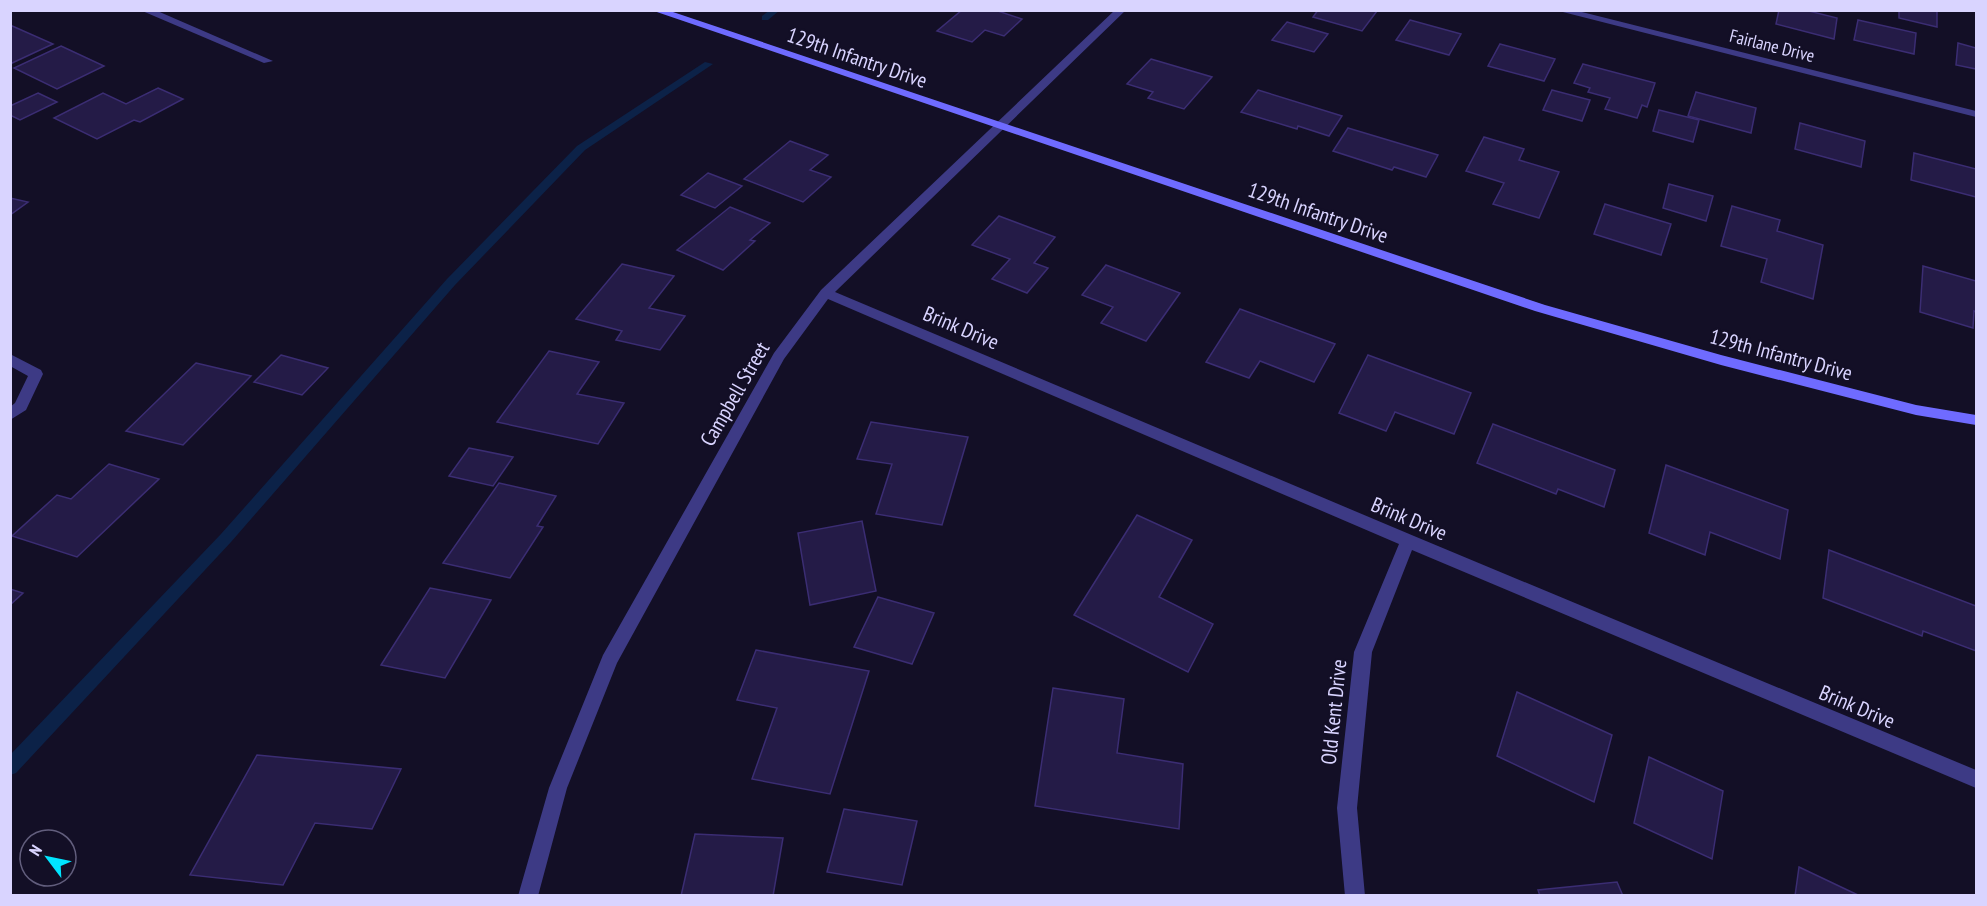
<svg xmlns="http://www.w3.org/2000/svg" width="1987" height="906" viewBox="0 0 1987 906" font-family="'PT Sans Narrow',sans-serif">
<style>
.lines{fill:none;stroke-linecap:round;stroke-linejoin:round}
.stream{fill:#0c2248;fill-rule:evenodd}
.building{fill:#241b47;stroke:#3b2d73;stroke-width:1.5}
.street{fill:#3d3a85;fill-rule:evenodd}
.secondary{fill:#6f6bff;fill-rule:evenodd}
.labels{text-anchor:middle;stroke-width:4.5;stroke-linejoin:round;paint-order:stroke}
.far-street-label{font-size:18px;fill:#d9d4ff;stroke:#130f26}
.street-label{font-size:21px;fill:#d9d4ff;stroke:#130f26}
</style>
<rect width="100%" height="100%" fill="#130f26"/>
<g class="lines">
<g class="stream">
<path d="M770 10H780L768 20H762V16Z"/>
<path d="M705 62 713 64 585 150 455 285 231 542 16 773 10 775V755L221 534 447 279 577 146Z"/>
</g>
</g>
<g class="building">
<path d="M962 10H995L1022 19 1004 36 985 30 972 42 937 31Z"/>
<path d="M1318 10H1375L1377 11 1362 31 1313 17Z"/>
<path d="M1779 10H1805L1837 18 1834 39 1776 24Z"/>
<path d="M1899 10H1937V27L1899 18Z"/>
<path d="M1410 20 1461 34 1449 55 1396 40Z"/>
<path d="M1858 20 1916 33 1914 54 1854 40Z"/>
<path d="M1287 22 1328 34 1314 52 1272 40Z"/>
<path d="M10 25 53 44 10 64Z"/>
<path d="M1958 43 1976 48V69L1956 65Z"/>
<path d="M1500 44 1555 59 1544 81 1488 66Z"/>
<path d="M61 46 104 66 57 89 14 68Z"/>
<path d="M1151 59 1212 77 1184 109 1148 98 1153 92 1127 84Z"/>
<path d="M1583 64 1655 83 1647 107 1642 105 1637 118 1605 109 1610 98 1588 92 1590 88 1574 83Z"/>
<path d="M158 88 183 99 140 122 134 120 97 139 54 118 103 93 126 104Z"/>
<path d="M1258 90 1342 116 1329 136 1298 126 1297 129 1241 112Z"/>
<path d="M1552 90 1590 100 1582 121 1543 110Z"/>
<path d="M1696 92 1756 108 1751 133 1688 116Z"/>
<path d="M38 93 57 102 20 120 10 115V106Z"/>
<path d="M1659 110 1699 120 1693 142 1653 131Z"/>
<path d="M1800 123 1865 141 1861 167 1795 149Z"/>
<path d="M1348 128 1438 155 1426 177 1394 167 1392 170 1333 151Z"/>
<path d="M1484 137 1524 149 1519 160 1559 172 1539 218 1493 204 1504 183 1466 171Z"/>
<path d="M790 141 828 155 810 170 831 177 803 202 744 179Z"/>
<path d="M1914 153 1976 169V197L1911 180Z"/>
<path d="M708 173 742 186 715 208 681 195Z"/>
<path d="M1669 184 1713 196 1706 221 1663 208Z"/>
<path d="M10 198 28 202 10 215Z"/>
<path d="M1605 204 1671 224 1661 255 1594 234Z"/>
<path d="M1732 206 1780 220 1777 231 1823 245 1813 299 1761 282 1767 259 1721 246Z"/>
<path d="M730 207 770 223 750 240 755 241 723 270 677 250Z"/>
<path d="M999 216 1055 237 1034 263 1048 268 1027 293 992 279 1010 259 972 245Z"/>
<path d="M622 264 674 276 649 308 685 316 660 350 616 340 622 331 576 319Z"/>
<path d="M1106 265 1180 293 1146 341 1101 323 1113 307 1082 295Z"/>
<path d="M1923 266 1976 281V312L1974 311 1973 328 1920 312Z"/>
<path d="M1240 309 1335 344 1314 382 1260 361 1249 378 1206 362Z"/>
<path d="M549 351 599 362 577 394 624 403 598 444 497 422Z"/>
<path d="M281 355 328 368 302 395 254 382Z"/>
<path d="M1368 355 1471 393 1454 434 1395 412 1386 431 1339 413Z"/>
<path d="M196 363 251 376 183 445 126 431Z"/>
<path d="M871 422 968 437 942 525 876 514 892 464 857 459Z"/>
<path d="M1493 424 1615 470 1604 507 1558 489 1556 494 1477 463Z"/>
<path d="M469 448 513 457 493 486 449 476Z"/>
<path d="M109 464 159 479 77 557 12 536 57 495 71 499Z"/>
<path d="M1666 465 1788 510 1780 559 1710 532 1705 555 1649 533Z"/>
<path d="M499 483 556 496 537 526 543 527 510 578 443 563Z"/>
<path d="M1137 515 1192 540 1159 597 1213 624 1188 672 1074 615Z"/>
<path d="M862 521 876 591 810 605 798 533Z"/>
<path d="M1829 550 1976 606V651L1923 631 1922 636 1823 598Z"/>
<path d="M430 588 491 600 445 678 381 665Z"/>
<path d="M10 589 23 593 10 605Z"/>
<path d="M878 597 934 613 912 664 854 647Z"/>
<path d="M756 650 869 671 830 794 752 779 777 708 737 700Z"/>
<path d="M1053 688 1124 699 1117 753 1183 764 1179 829 1035 806Z"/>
<path d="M1517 692 1612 735 1594 802 1497 756Z"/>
<path d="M257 755 401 769 372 829 315 823 283 885 190 875Z"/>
<path d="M1649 757 1723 791 1712 859 1634 823Z"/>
<path d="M844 809 917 821 902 885 827 872Z"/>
<path d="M695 834 783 838 773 896H681Z"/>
<path d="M1799 867 1860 896H1795Z"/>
<path d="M1617 882 1623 896H1540L1538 890Z"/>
</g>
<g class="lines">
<g class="street">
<path d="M140 10H155L273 61 264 63Z"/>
<path d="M1115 10H1126L835 292 1414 536 1976 770V788L1412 550 1372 652 1357 808 1365 896H1345L1337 808 1354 652 1399 544 828 299 784 359 617 663 567 788 538 896H518L549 788 603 655 774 353 821 290Z"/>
<path d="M1555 10H1574L1976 111V117Z"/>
<path d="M10 354 41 370 43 374 26 410 10 420V407L15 403 28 376 10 366Z"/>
</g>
<path class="secondary" d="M651 10H667L1545 305 1721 355 1916 405 1976 415V425L1916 415 1721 365 1535 311Z"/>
</g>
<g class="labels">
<g class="far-street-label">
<text transform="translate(1772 46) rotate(14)" y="6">Fairlane Drive</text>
</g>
<g class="street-label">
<text transform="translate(857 58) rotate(19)" y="7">129th Infantry Drive</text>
<text transform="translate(1318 213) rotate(19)" y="7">129th Infantry Drive</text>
<text transform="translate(961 328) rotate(23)" y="7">Brink Drive</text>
<text transform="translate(1781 355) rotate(15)" y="7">129th Infantry Drive</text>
<text transform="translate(735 394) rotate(-60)" y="7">Campbell Street</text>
<text transform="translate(1409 519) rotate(23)" y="7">Brink Drive</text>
<text transform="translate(1857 707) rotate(23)" y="7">Brink Drive</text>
<text transform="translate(1334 712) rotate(-84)" y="7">Old Kent Drive</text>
</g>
</g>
<rect width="1987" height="906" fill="none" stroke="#d9d4ff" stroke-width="24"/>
<g transform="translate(48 858) rotate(302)"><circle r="28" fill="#130f26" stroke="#625e7d" stroke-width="1.5"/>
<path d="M0-4.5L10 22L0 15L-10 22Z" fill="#00e5ff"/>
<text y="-9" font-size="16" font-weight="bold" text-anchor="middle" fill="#d9d4ff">N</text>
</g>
</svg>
